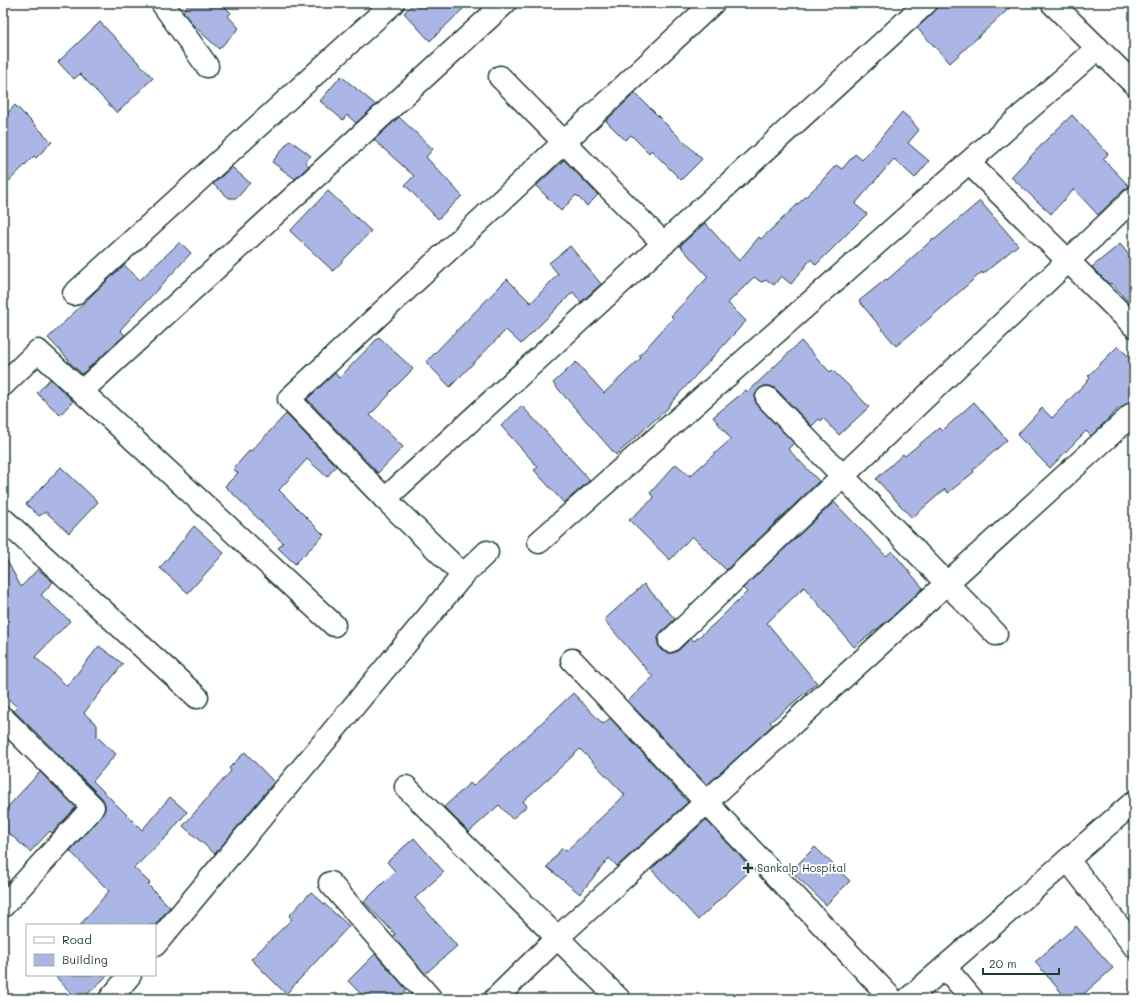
<svg xmlns="http://www.w3.org/2000/svg" width="1137" height="1002" viewBox="0 0 1137 1002" font-family="Mali,sans-serif">
<style>
.building{fill:#acb6e6;stroke:#1f3d34}
.lines{fill:none;stroke-linecap:round;stroke-linejoin:round}
.minor-casing{stroke:#1f3d34;stroke-width:25}
.minor{stroke:#fff;stroke-width:22}
.poi-dot{fill:#1f3d34;stroke:#fff;stroke-width:1.5}
.labels{text-anchor:middle;stroke-width:4;stroke-linejoin:round;paint-order:stroke}
.poi-label{font-size:11px;fill:#1f3d34;stroke:#fff;text-anchor:start}
</style>
<rect width="100%" height="100%" fill="#fff"/>
<filter id="ink" filterUnits="userSpaceOnUse"><feTurbulence type="fractalNoise" baseFrequency=".025" numOctaves="2"/><feDisplacementMap in="SourceGraphic" scale="8" xChannelSelector="R" yChannelSelector="G"/><feConvolveMatrix kernelMatrix="1 2 1 2 8 2 1 2 1" color-interpolation-filters="sRGB"/></filter>
<g filter="url(#ink)">
<g class="building">
<path d="M190 3H221L231 13 228 16 239 28 219 49 191 23 183 11Z"/>
<path d="M414 3H469L430 41 404 13Z"/>
<path d="M938 3H1015L950 63 917 28 934 12 938 7Z"/>
<path d="M100 22 153 78 117 113 80 74 74 79 58 62Z"/>
<path d="M341 76 376 105 356 123 347 115 343 120 320 101Z"/>
<path d="M635 93 674 132 702 159 681 180 651 150 649 153 631 135 625 140 606 121Z"/>
<path d="M15 105 52 142 36 158 34 156 3 187V118Z"/>
<path d="M902 112 910 119 919 130 908 143 929 161 915 178 894 159 855 204 867 214 816 265 811 259 791 284 781 276 774 285 767 280 761 282 754 277 728 303 746 321 699 372 668 406 669 407 616 455 553 383 576 362 604 393 641 358 639 356 673 318 671 316 708 277 680 246 705 223 739 261 759 237 761 239 819 184 836 165 842 169 855 154 862 160Z"/>
<path d="M1072 115 1108 154 1103 159 1130 187 1125 189 1098 215 1074 189 1051 214 1011 177 1048 138Z"/>
<path d="M399 117 433 149 426 157 462 196 438 219 405 185 414 176 374 140Z"/>
<path d="M290 140 311 156 305 162 309 166 295 179 272 162Z"/>
<path d="M564 160 598 195 587 206 576 195 561 211 536 186Z"/>
<path d="M232 167 250 183 237 198H229L213 184Z"/>
<path d="M328 191 371 231 333 271 290 231Z"/>
<path d="M980 201 1018 245 983 274 982 272 930 318 896 346 859 301 886 279 887 280 933 239 934 240Z"/>
<path d="M180 242 191 253 120 330 125 335 82 374 68 361 69 360 48 338 94 293 124 265 140 280Z"/>
<path d="M1120 244 1134 261V308L1111 283 1109 284 1092 267Z"/>
<path d="M570 246 601 284 581 302 573 292 521 344 506 330 450 387 426 362 507 279 531 303 558 274 549 263Z"/>
<path d="M379 337 413 369 389 393 390 394 370 415 403 447 378 473 307 399 335 373 339 378Z"/>
<path d="M801 341 830 372 832 370 847 384 869 407 839 435 823 418 821 421 819 419 812 426 776 389 771 386H764L759 389 755 395V401L758 406 794 443 788 449 819 481 726 570 692 536 670 560 629 520 654 498 650 493 676 464 690 476 731 439 713 417 746 390 748 392Z"/>
<path d="M1118 346 1134 362V401H1131L1126 404 1121 408 1120 407 1091 436 1086 431 1050 468 1017 435 1042 408 1052 418 1090 378 1088 376Z"/>
<path d="M50 379 73 401 60 415 37 393Z"/>
<path d="M974 402 1007 440 973 470 974 472 948 493 945 489 912 518 876 479 903 454 905 456 939 428 942 431Z"/>
<path d="M522 406 590 480 564 503 534 470 538 467 501 426Z"/>
<path d="M286 414 336 466 327 477 307 459 279 490 324 535 295 564 278 548 283 543 225 486 238 473 233 469 250 450 251 451Z"/>
<path d="M61 467 98 502 69 533 46 512 39 516 26 504Z"/>
<path d="M834 502 886 556 892 551 923 588 892 617 854 647 804 587 767 623 817 683 770 722 773 725 707 785 628 701 653 677 604 620 644 584 675 619 661 632 658 638V644L661 650 667 653H673L679 650 691 638 694 641 714 624 747 592 743 588Z"/>
<path d="M194 526 224 553 188 593 160 568Z"/>
<path d="M3 553 21 587 38 569 53 582 41 595 70 621 35 657 67 686 99 646 123 664 84 713 97 725V737L116 754 93 781 142 830 170 797 187 812 168 835 134 868 150 883 148 885 170 907 155 925H80L109 891 70 851 102 815 105 810V804L102 798 55 751 14 711 17 707 3 694Z"/>
<path d="M573 693 603 724 610 718 688 802 617 866 609 858 580 894 547 867 562 848 566 851 625 795 580 749 549 778 523 801 527 806 512 819 499 805 469 832 444 807 470 783 473 786 501 761 500 760 534 730Z"/>
<path d="M245 752 274 782 215 854 183 826 231 771 229 768Z"/>
<path d="M40 772 76 807 52 833 50 831 30 852 3 828V812Z"/>
<path d="M706 820 752 869 698 920 651 869Z"/>
<path d="M414 838 444 872 415 898 457 946 425 974 393 937 395 934 364 902 395 871 387 862Z"/>
<path d="M815 847 850 881 826 905 791 871Z"/>
<path d="M311 892 349 926 286 994 251 959 292 919 289 916Z"/>
<path d="M1076 926 1113 968 1078 999H1067L1035 962Z"/>
<path d="M375 954 407 990 396 999H366L348 981Z"/>
<path d="M54 975H108L82 999H77Z"/>
</g>
<g class="lines">
<defs>
<g id="minor">
<path d="M162 3 207 66"/>
<path d="M1052 3 1134 84"/>
<path d="M500 77 664 244"/>
<path d="M969 163 1134 326"/>
<path d="M74 294 393 3"/>
<path d="M3 385 38 351 334 625"/>
<path d="M82 391 505 3"/>
<path d="M767 398 996 634"/>
<path d="M385 499 926 3"/>
<path d="M3 519 197 697"/>
<path d="M539 542 1098 48"/>
<path d="M463 575 385 499 289 399 713 3"/>
<path d="M670 641 1134 198"/>
<path d="M572 660 892 999"/>
<path d="M3 718 93 807 3 906"/>
<path d="M406 787 619 999"/>
<path d="M1068 860 1134 946"/>
<path d="M330 883 431 999"/>
<path d="M155 945 463 575 487 552"/>
<path d="M945 967 972 999"/>
<path d="M110 999 130 975"/>
<path d="M495 999 557 938 1134 413"/>
<path d="M908 999 1134 802"/>
</g>
</defs>
<use href="#minor" class="minor-casing"/>
<use href="#minor" class="minor"/>
</g>
</g>
<path class="poi-dot" d="M746 862h4v4h4v4h-4v4h-4v-4h-4v-4h4z"/>
<g class="labels">
<g class="poi-label">
<text x="757" y="872">Sankalp Hospital</text>
</g>
</g>
<rect width="1137" height="1002" fill="none" stroke="#fff" stroke-width="16"/>
<rect x="8" y="8" width="1121" height="986" fill="none" stroke="#1f3d34" stroke-width="1.5" filter="url(#ink)"/>
<rect x="26" y="924" width="130" height="52" fill="#ffffff" stroke="#a5b1ae"/>
<rect x="34" y="937" width="20" height="6" fill="#ffffff" stroke="#a5b1ae"/>
<text x="62" y="944" font-size="12" fill="#1f3d34">Road</text>
<rect x="34" y="954" width="20" height="12" fill="#acb6e6" stroke="#a5b1ae"/>
<text x="62" y="964" font-size="12" fill="#1f3d34">Building</text>
<path d="M983 968v6h76v-6" fill="none" stroke="#1f3d34" stroke-width="2"/>
<text x="989" y="968" font-size="12" fill="#1f3d34" stroke="#ffffff" stroke-width="3" paint-order="stroke">20 m</text>
</svg>
